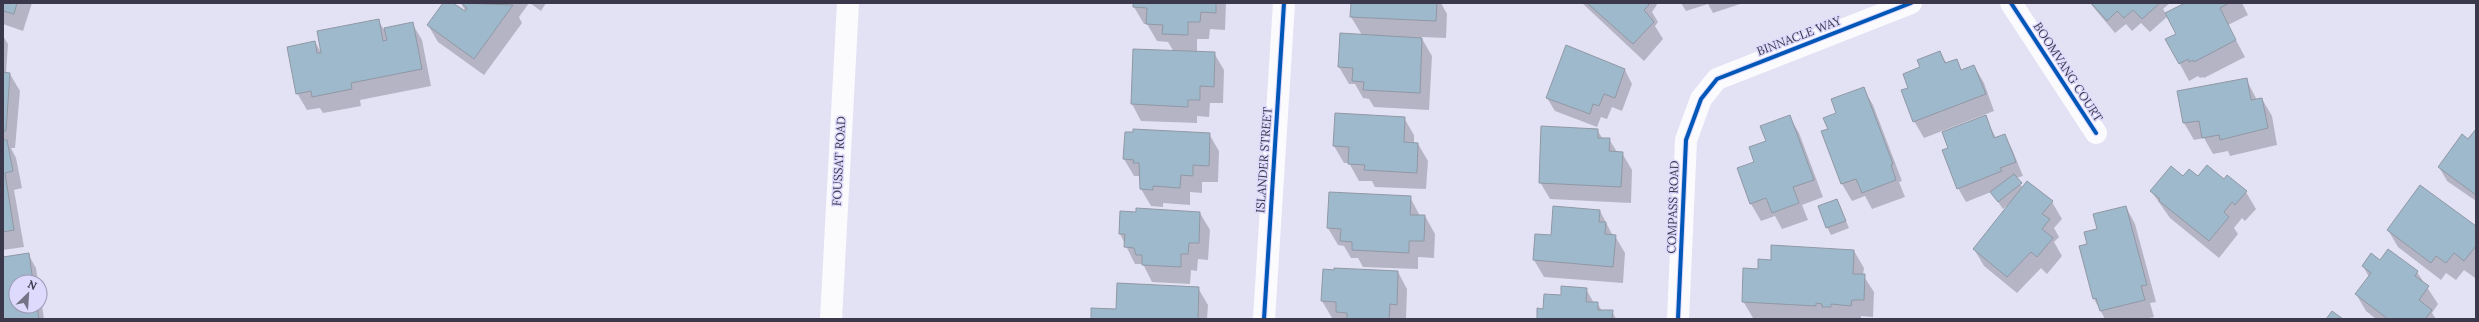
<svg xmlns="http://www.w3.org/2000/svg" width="2479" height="322" viewBox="0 0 2479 322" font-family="Lora,serif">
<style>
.shadow{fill:#0003}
.building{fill:#9fb9cc;stroke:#9098a5}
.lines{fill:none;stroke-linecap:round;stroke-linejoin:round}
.minor{stroke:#fbfbfe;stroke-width:22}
.major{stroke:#fbfbfe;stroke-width:22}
.cycleway-casing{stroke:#dddafd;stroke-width:6}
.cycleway{stroke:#0057b8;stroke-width:4}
.labels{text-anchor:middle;stroke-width:3;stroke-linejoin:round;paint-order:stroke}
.street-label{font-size:12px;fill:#3a384a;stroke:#dddafd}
</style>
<rect width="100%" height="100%" fill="#e3e2f5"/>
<g class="shadow">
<path d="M3 3H32L23 31 3 24Z"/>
<path d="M444 3H452L467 14 461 3H529L519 17 522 23 484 75 438 42 428 25Z"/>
<path d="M530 3H546L541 11Z"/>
<path d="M1134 3H1226L1225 30 1210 29 1209 39H1197V53H1214L1224 70 1223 103H1210L1209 117 1197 116V123L1141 121 1132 104 1174 52 1168 42 1157 41 1147 24H1144L1134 7Z"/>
<path d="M1352 3H1441L1447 14 1446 38 1421 37 1432 56 1429 110 1374 107 1369 99 1363 98 1355 84H1349L1339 67 1341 34 1362 35 1351 17Z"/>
<path d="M1582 3H1658L1652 12 1658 22 1655 26 1663 39 1644 61Z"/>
<path d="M1681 3H1740V4L1713 13 1708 4 1686 11Z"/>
<path d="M2090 3H2170L2163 9 2166 14 2187 3H2242L2248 15 2228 25 2245 57 2204 78 2203 77 2200 78 2198 76 2189 81 2167 40 2177 34 2168 16 2150 32 2141 23 2132 31 2126 24 2115 33Z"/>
<path d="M378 20 386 33 412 23 422 40 431 86 360 100 361 106 323 113 320 108 307 110 297 93 315 42 323 56Z"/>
<path d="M3 36 8 44 6 73 10 74 20 91 15 148H11L16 158 22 188 14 190 24 247 3 250Z"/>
<path d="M1940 52 1947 64 1956 60 1962 71 1974 66 1984 83 1994 111 1924 138 1914 121 1910 88 1921 68Z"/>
<path d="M1625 70 1632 84 1622 111 1612 107 1607 119 1601 117 1597 127 1555 111 1547 98Z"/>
<path d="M2246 79 2257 100 2262 99 2272 116 2277 145 2230 156 2228 151 2213 154 2204 138 2194 140 2184 123 2178 92Z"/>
<path d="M1863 88 1873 105 1902 181 1899 182 1905 197 1872 209 1865 196 1852 201 1842 184 1829 129 1837 114Z"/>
<path d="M1789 116 1799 133 1823 197 1802 205 1808 220 1782 229 1775 216 1761 221 1751 204 1739 169 1756 163Z"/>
<path d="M1985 117 1996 138 2004 135 2012 149 2023 176 2016 178 2023 188 2052 202 2062 219 2054 228 2059 237 2054 242 2062 256 2047 274 2041 268 2017 293 1984 266 1974 249 2009 204 2003 209 1991 192 1966 202 1958 188 1950 148Z"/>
<path d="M1404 118 1414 135V144H1418L1428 161 1426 189 1375 187 1372 181H1359L1349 163H1344L1334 146Z"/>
<path d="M1597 130 1603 139H1609L1617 152 1622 153 1632 170 1631 203 1550 199 1540 182Z"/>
<path d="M2476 130V201L2447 181 2439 167Z"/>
<path d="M1209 134 1219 151 1218 182H1202V193L1190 192V205L1163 203V207L1151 206 1141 189V176H1134L1124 159Z"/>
<path d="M2183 177H2198L2246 192 2256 209 2245 221 2242 218 2234 228 2238 234 2219 258 2170 218 2151 191Z"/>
<path d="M1330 193 1410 197 1420 216H1425L1435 234 1434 258 1418 257V269L1363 267 1358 258H1351L1344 246 1338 245 1328 228Z"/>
<path d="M1837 200 1849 228 1831 235 1827 227Z"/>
<path d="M2126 207 2135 224 2156 302 2150 303 2154 317 2145 319H2105L2094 299 2088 244 2098 229Z"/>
<path d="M1600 211 1613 236H1615L1625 253 1623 283 1544 277 1534 260 1536 235 1552 236Z"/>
<path d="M1200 213 1210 230 1208 260 1198 259 1197 271 1191 270 1190 284 1152 282 1143 264H1135L1120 234Z"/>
<path d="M2476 228V276L2475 278 2464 270 2456 280 2446 273 2441 280 2398 247 2388 230Z"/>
<path d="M1854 251 1864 268 1863 275 1874 292 1873 317 1861 316V319L1753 318 1743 301 1759 270 1771 261Z"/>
<path d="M28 254 36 268 38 282H16V306H40V292L44 319H3V258Z"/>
<path d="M2381 261 2417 272 2438 304 2432 313 2436 319H2376L2366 311 2356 294 2369 277 2363 266Z"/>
<path d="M1398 272 1407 289 1406 319 1332 318 1322 301Z"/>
<path d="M1198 288 1208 305 1207 319H1092Z"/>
<path d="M1586 289 1594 303H1597L1602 311H1612L1616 319H1538L1544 310Z"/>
</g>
<g class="building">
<path d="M3 3H17L14 14 3 11Z"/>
<path d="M443 3H453L465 11 467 8 461 3 513 5 474 59 427 25Z"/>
<path d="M1133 3H1216V13L1201 12 1200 22H1188V35L1162 34 1163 25 1146 24 1147 8 1133 7Z"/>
<path d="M1351 3H1437L1436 21 1350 17Z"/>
<path d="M1587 3H1648L1649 5 1644 10 1654 22 1633 44Z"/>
<path d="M2091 3H2160L2142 19 2133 10 2124 18 2117 11 2107 21Z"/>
<path d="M2185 3H2229L2220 8 2236 40 2194 62 2193 60 2189 62 2188 59 2179 64 2165 39 2176 34 2165 13Z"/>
<path d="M379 19 383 41 387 40 384 28 413 22 422 69 351 83 352 89 312 97 311 91 296 94 287 47 315 41 317 53H321L317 31Z"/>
<path d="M1340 33 1422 38 1420 93 1363 90 1364 82 1352 81 1353 68 1338 67Z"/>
<path d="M1566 45 1625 69 1615 98 1604 94 1599 106 1593 104 1590 114 1546 98Z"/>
<path d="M1133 49 1215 52 1214 87 1200 86V100H1188V107L1131 104Z"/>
<path d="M1940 51 1945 63 1957 59 1961 70 1974 65 1986 94 1913 122 1901 90 1908 88 1903 74 1920 67 1917 60Z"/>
<path d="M3 72 10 73 6 131H3Z"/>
<path d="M2247 78 2251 100 2262 98 2268 128 2220 140 2219 135 2202 138 2199 121 2183 123 2177 91Z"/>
<path d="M1864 87 1893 164 1891 165 1896 180 1862 193 1856 179 1841 184 1821 131 1828 129 1823 118 1836 113 1831 99Z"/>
<path d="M1335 113 1405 117 1404 142 1418 143 1417 173 1364 170 1365 165 1348 164 1349 147 1333 146Z"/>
<path d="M1790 115 1814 180 1793 187 1799 203 1772 213 1766 198 1750 204 1737 168 1754 162 1749 147 1766 141 1760 126Z"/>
<path d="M1986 115 1994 138 2005 134 2016 162 2000 168 2002 171 1957 189 1942 150 1948 148 1942 132Z"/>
<path d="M1541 126 1598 129V138H1610L1609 151 1623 152 1621 187 1539 183Z"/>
<path d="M1133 129 1210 133 1209 166 1193 165V176L1181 175 1180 188 1153 186V190L1140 189 1139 163H1133L1134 160 1123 159 1125 132H1133Z"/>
<path d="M2476 129V195L2438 167 2462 134 2468 139Z"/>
<path d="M3 140H7L13 171 5 173 14 230 3 232Z"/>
<path d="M2207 165 2224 179 2227 175 2247 191 2235 205 2232 202 2224 212 2229 217 2209 241 2159 201 2160 199 2150 191 2171 166 2183 176 2189 169 2198 176Z"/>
<path d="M2014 174 2022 183 1998 202 1990 192Z"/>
<path d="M2027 181 2053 201 2042 214 2050 219 2042 229 2053 238 2037 257 2031 252 2007 277 1973 249Z"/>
<path d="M2420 185 2476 226V246L2464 261 2454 253 2446 263 2436 256 2431 263 2387 230Z"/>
<path d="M1329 192 1411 196 1410 215H1425L1424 241H1409V253L1352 250V242L1340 241 1341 229 1327 228Z"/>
<path d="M1837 199 1846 221 1826 228 1818 206Z"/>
<path d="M1553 206 1600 210 1599 222H1606L1605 234 1616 235 1613 267 1533 260 1535 234 1551 235Z"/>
<path d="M2126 206 2147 285 2141 286 2145 300 2100 311 2096 298 2093 299 2079 246 2087 244 2084 232 2097 229 2093 214Z"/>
<path d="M1136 208 1200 212 1199 243H1189L1188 254H1181V267L1142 265V255H1136L1134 248 1124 247 1125 234H1119L1120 211 1136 212Z"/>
<path d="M1771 245 1854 250 1853 274H1865L1864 300H1852L1851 306 1831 304V307H1822V304L1816 303V306L1742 302 1743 268 1758 269V259L1771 260Z"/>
<path d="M2388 249 2418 271 2415 276 2429 286 2419 300 2432 310 2425 319H2388L2355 294 2371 273 2362 266 2371 253 2380 260Z"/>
<path d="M29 253 33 282H16V306H37L39 319H3V257Z"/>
<path d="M1334 268 1398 271 1397 305 1390 304 1389 319H1347V313L1336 312V302L1321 301 1323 269 1334 270Z"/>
<path d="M1117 283 1199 287 1198 319H1091V308L1116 309Z"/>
<path d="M1561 286 1587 288 1586 302H1598V310H1613L1612 319H1537V308L1543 309 1544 294 1561 295Z"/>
<path d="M2332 311 2343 319H2326Z"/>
</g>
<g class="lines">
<g class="minor">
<path d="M2011 3 2096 133"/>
<path d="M1264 319 1284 3"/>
<path d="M1678 319 1686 140 1701 99 1717 79 1911 3"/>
</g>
<path class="major" d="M831 319 848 3"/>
<defs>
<g id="cycleway">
<path d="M2011 3 2096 133"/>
<path d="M1264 319 1284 3"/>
<path d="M1678 319 1686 140 1701 99 1717 79 1911 3"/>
</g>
</defs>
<use href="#cycleway" class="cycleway-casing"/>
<use href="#cycleway" class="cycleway"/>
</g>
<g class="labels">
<g class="street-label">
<text transform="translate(1799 36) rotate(-21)" y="4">BINNACLE WAY</text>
<text transform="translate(2068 72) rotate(57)" y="4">BOOMVANG COURT</text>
<text transform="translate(1264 160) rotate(-86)" y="4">ISLANDER STREET</text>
<text transform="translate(839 161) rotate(-87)" y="4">FOUSSAT ROAD</text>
<text transform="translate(1673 207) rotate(-88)" y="4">COMPASS ROAD</text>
</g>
</g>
<rect width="2479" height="322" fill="none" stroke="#3a384a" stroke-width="8"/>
<g transform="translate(28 294) rotate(25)"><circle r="19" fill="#dddafd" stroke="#9c99b5"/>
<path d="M0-3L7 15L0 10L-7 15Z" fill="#757486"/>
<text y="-6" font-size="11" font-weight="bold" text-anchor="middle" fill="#3a384a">N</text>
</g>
</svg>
